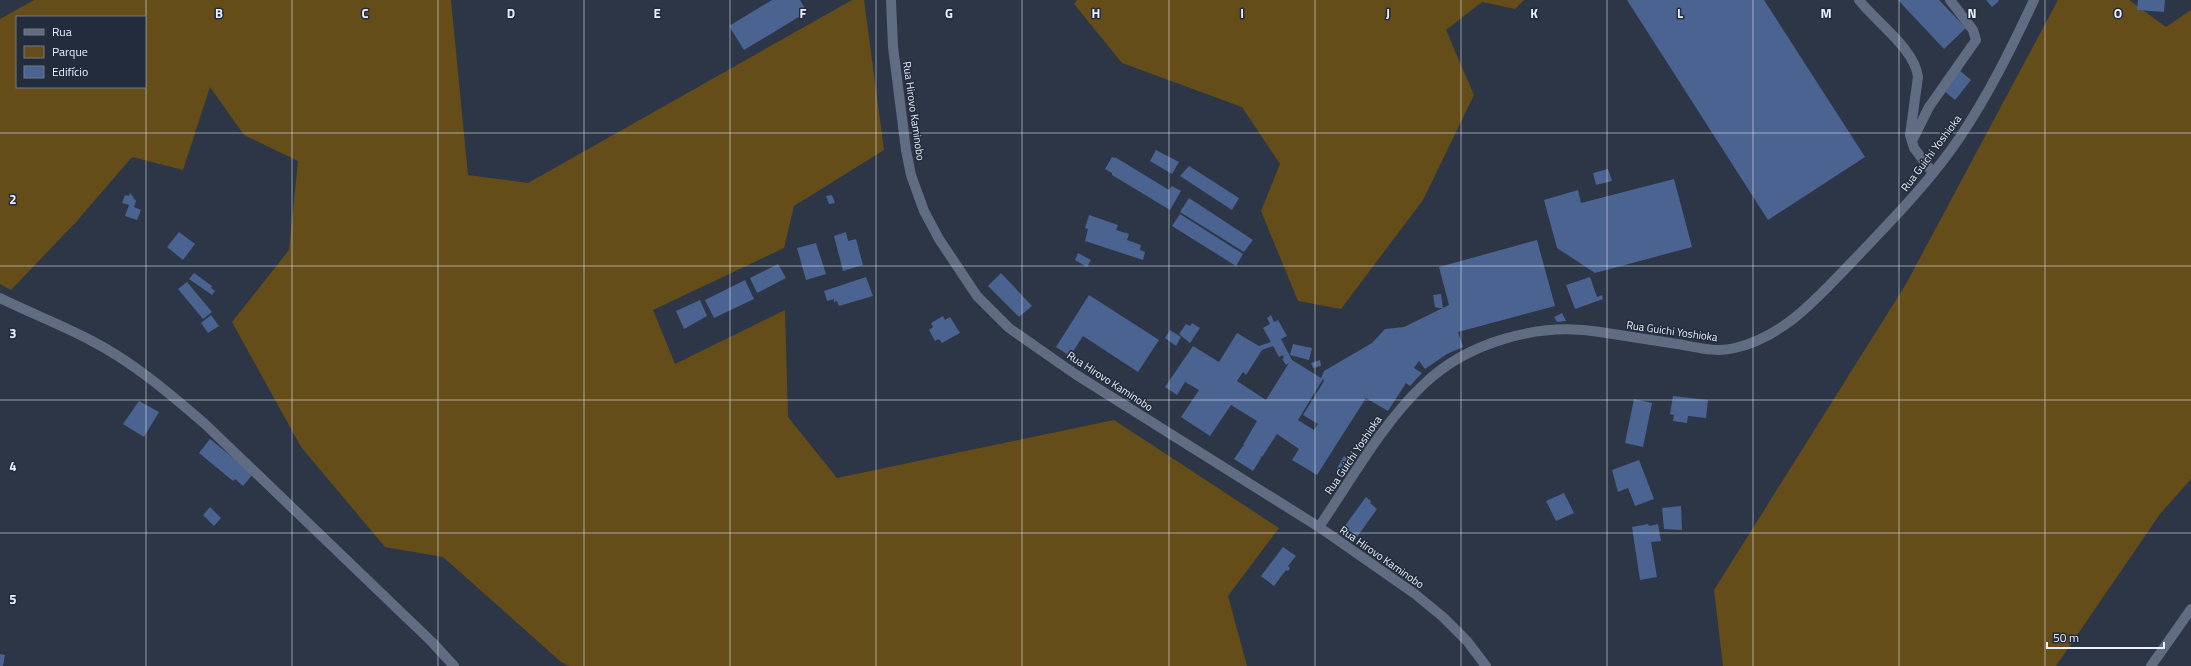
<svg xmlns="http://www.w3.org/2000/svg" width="2191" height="666" viewBox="0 0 2191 666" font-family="'Titillium Web',sans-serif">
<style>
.green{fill:#654d19;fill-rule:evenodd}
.building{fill:#4a6390;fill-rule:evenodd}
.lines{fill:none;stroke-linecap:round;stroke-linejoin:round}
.minor{stroke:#606c81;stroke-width:10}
.grid{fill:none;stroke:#eaf0fb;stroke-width:1;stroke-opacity:0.55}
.labels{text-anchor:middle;stroke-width:3;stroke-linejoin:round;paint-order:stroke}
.street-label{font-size:11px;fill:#eaf0fb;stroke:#232c3c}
.grid-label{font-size:13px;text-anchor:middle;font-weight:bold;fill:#eaf0fb;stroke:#232c3c;stroke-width:3;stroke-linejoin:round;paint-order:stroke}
</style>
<rect width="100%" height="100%" fill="#2c3646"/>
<g class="green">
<path d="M34 0H451L468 175 528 183 852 0H864L884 150 794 206 784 248 653 310 675 364 785 310 788 417 837 478 1114 420 1279 528 1228 596 1247 666H569L561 662 443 557 385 547 301 447 232 322 289 250 298 161 244 135 210 87 183 170 132 157 76 222 11 290 0 284V19ZM17 17H145V87H17Z"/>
<path d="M1077 0H1524L1515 9 1482 2 1446 30 1474 95 1423 200 1341 309 1298 301 1261 211 1280 164 1242 107 1122 63 1074 4Z"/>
<path d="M2058 0H2129L2166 27 2191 10V479L2160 514 2056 666H1723L1714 590 1906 284Z"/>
</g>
<g class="building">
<path d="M772 0H800L807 12 744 50 729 26Z"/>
<path d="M1627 0H1764L1865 157 1768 220Z"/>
<path d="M1898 0H1939L1966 28 1944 49Z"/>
<path d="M1986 0H1998L1999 1 1992 7Z"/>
<path d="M2138 0H2165L2164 12 2137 10Z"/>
<path d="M1958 69 1971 80 1955 100 1942 89Z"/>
<path d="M1156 150 1179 162 1172 174 1150 161Z"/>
<path d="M1112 157 1115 158V157L1169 190 1172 186 1181 191 1170 210 1112 175V173L1105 169Z"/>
<path d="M1189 166 1239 198 1232 210 1180 176Z"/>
<path d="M1608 169 1612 181 1596 185 1593 173Z"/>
<path d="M1674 179 1692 247 1595 273 1557 248 1544 200 1578 190 1581 203Z"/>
<path d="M130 193 136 201 134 207 141 210 137 220 125 216 129 205 122 203 125 195 129 196Z"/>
<path d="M832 195 835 203 829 204 826 196Z"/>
<path d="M1189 198 1253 240 1244 252 1180 212Z"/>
<path d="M1180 214 1243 254 1236 266 1172 226Z"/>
<path d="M1089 215 1118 225 1116 230 1129 234 1127 240 1141 245 1140 250 1145 252 1143 260 1085 241 1088 229 1085 228Z"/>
<path d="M179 232 195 244 183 260 167 247Z"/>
<path d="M846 232 848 241 856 239 863 265 843 271 834 236Z"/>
<path d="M1537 240 1555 306 1458 332 1463 347 1447 354 1425 369 1419 361 1414 368 1422 373 1410 386 1406 383 1388 411 1366 398 1317 475 1292 460 1299 449 1277 434 1262 457 1260 456 1261 458 1253 471 1234 459 1243 446H1245L1243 445 1257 421 1231 405 1210 436 1181 417 1199 390 1185 382 1177 395 1165 387 1193 346 1219 362 1237 333 1259 346 1271 342 1263 328 1270 324 1267 318 1271 315 1274 322 1278 320 1287 336 1281 339 1292 360 1321 378 1324 371 1372 343 1385 329 1404 327 1449 305 1439 267ZM1273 346 1279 357 1283 355 1284 358 1282 359 1286 365 1289 363 1266 400 1237 381 1243 372 1246 375 1262 350ZM1323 379 1324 381 1303 415 1318 424 1314 430 1298 420Z"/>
<path d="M816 243 826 274 806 280 797 248Z"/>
<path d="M1078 253 1091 260 1087 267 1075 260Z"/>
<path d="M778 264 786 278 757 293 750 278Z"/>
<path d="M194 273 212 286 211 288 215 291 212 295 189 279Z"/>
<path d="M1001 273 1032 306 1019 317 988 286Z"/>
<path d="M866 277 873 296 839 306 837 301 834 302V299L827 301 824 291Z"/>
<path d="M1590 277 1597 297 1602 295 1603 299 1575 309 1566 285Z"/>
<path d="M745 280 754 299 714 318 705 300Z"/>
<path d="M187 282 212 312 203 319 178 289Z"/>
<path d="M1441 294 1443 308H1439L1435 307 1433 295Z"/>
<path d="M1089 295 1159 340 1138 372 1083 336 1070 356 1056 347Z"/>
<path d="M700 300 707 316 684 329 676 311Z"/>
<path d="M1562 313 1566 321 1557 322 1554 317Z"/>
<path d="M211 315 219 326 208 333 201 323Z"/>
<path d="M943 316 945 320 950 317 960 333 942 343 939 339 935 341 929 330 933 327 931 323Z"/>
<path d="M1192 323 1200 328 1190 343 1179 334 1186 324 1190 326Z"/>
<path d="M1170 330 1181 337 1176 346 1165 338Z"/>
<path d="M1293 344 1312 348 1309 360 1290 355Z"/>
<path d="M1320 360 1321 366 1313 368 1311 363Z"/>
<path d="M1673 396 1708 400 1706 418 1688 416 1687 423 1673 421 1674 415 1670 414Z"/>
<path d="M1634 399 1652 403 1643 447 1625 443Z"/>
<path d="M139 401 159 412 144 437 123 424Z"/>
<path d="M210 439 253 474 243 486 235 479 233 481 199 453Z"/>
<path d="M1344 456 1352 461 1343 475 1337 468Z"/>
<path d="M1639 460 1654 499 1635 506 1628 488 1618 492 1612 470Z"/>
<path d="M1564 493 1574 513 1556 521 1546 501Z"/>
<path d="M1366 497 1371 501 1370 503 1377 509 1357 537 1344 527Z"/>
<path d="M1681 506 1682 530 1664 529 1662 508Z"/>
<path d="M210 507 221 518 214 526 203 515Z"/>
<path d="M1648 524 1649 526 1658 524 1661 541 1651 542 1657 577 1640 580 1632 527Z"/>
<path d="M1283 547 1296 556 1288 566 1290 568 1288 571 1286 570 1274 586 1261 576Z"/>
<path d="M0 654 5 655 3 666H0Z"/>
</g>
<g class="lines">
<g class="minor">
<path d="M891 0 893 47 906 150 911 175 924 211 939 239 977 296 1009 328 1075 374 1319 527 1415 594 1443 617 1467 641 1486 666"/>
<path d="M1859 0C1876 22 1915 49 1918 77L1910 135 1914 148 1933 173"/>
<path d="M1912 141 1929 107 1976 40 1973 30 1950 0"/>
<path d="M0 298C30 313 62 325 92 341 133 362 170 394 205 424L432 642 454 666"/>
<path d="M1319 527C1351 480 1382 424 1423 385 1467 342 1539 322 1600 332 1625 336 1651 340 1677 344 1696 347 1716 353 1735 348 1785 336 1817 298 1851 263 1889 223 1929 183 1960 137 1989 94 2012 47 2034 0"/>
<path d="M2151 666 2191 609"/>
</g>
</g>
<path class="grid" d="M146 0V666M292 0V666M438 0V666M584 0V666M730 0V666M876 0V666M1022 0V666M1169 0V666M1315 0V666M1461 0V666M1607 0V666M1753 0V666M1899 0V666M2045 0V666M0 133H2191M0 266H2191M0 400H2191M0 533H2191"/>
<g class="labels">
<g class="street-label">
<text transform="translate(914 111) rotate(82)" y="4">Rua Hirovo Kaminobo</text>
<text transform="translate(1931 153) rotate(-53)" y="4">Rua Guichi Yoshioka</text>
<text transform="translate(1672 331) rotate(8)" y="4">Rua Guichi Yoshioka</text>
<text transform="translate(1110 381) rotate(33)" y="4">Rua Hirovo Kaminobo</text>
<text transform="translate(1353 455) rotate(-56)" y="4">Rua Guichi Yoshioka</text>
<text transform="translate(1382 557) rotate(35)" y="4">Rua Hirovo Kaminobo</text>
</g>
</g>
<g class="grid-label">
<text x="219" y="18">B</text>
<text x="365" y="18">C</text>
<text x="511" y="18">D</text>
<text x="657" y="18">E</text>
<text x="803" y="18">F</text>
<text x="949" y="18">G</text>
<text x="1096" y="18">H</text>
<text x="1242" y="18">I</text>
<text x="1388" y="18">J</text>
<text x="1534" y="18">K</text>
<text x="1680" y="18">L</text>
<text x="1826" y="18">M</text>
<text x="1972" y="18">N</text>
<text x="2118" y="18">O</text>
<text x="13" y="204">2</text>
<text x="13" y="338">3</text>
<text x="13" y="471">4</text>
<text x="13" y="604">5</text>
</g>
<rect x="16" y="16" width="130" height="72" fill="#232c3c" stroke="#737a88"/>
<rect x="24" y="29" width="20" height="6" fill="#606c81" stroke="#737a88"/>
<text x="52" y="36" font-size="12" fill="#eaf0fb">Rua</text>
<rect x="24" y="46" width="20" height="12" fill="#654d19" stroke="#737a88"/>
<text x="52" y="56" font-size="12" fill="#eaf0fb">Parque</text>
<rect x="24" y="66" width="20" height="12" fill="#4a6390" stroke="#737a88"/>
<text x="52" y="76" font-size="12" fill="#eaf0fb">Edifício</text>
<path d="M2047 642v6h117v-6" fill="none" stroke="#eaf0fb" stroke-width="2"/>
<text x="2053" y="642" font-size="12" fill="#eaf0fb" stroke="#232c3c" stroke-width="3" paint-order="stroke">50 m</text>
</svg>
